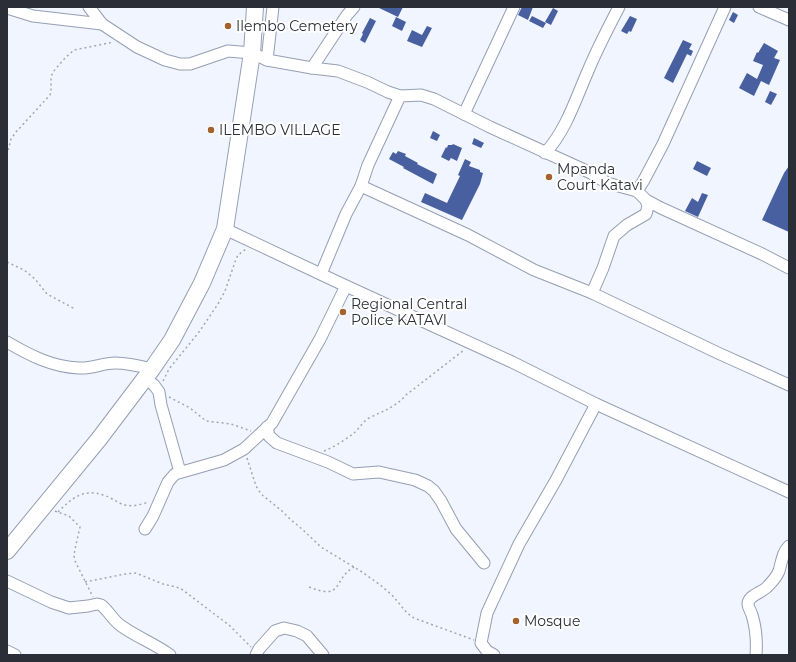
<svg xmlns="http://www.w3.org/2000/svg" width="796" height="662" viewBox="0 0 796 662" font-family="Montserrat,sans-serif">
<style>
.building{fill:#485fa0}
.lines{fill:none;stroke-linecap:round;stroke-linejoin:round}
.minor-casing{stroke:#959eb4;stroke-width:13}
.highway-casing{stroke:#959eb4;stroke-width:18}
.path{stroke:#a2a6b0;stroke-width:1.5;stroke-dasharray:2 3;stroke-linecap:butt}
.minor{stroke:#fff;stroke-width:11}
.highway{stroke:#fff;stroke-width:16}
.poi-dot{fill:#a4632e;stroke:#fff;stroke-width:1.5}
.labels{text-anchor:middle;stroke-width:4;stroke-linejoin:round;paint-order:stroke}
.poi-label{font-size:14px;fill:#2b2e37;stroke:#fff;text-anchor:start}
</style>
<rect width="100%" height="100%" fill="#f1f5ff"/>
<g class="building">
<path d="M377 7H403L398 17Z"/>
<path d="M522 7H533L528 20 518 15Z"/>
<path d="M553 8 558 11 551 25 545 22Z"/>
<path d="M733 12 738 15 734 23 729 20Z"/>
<path d="M532 16 546 23 543 28 529 21Z"/>
<path d="M630 16 637 19 631 32 629 31 627 34 621 31Z"/>
<path d="M396 17 406 22 402 31 392 26Z"/>
<path d="M370 18 376 21 365 43 360 40 363 34 362 33Z"/>
<path d="M427 26 432 28 422 47 407 41 412 30 422 35Z"/>
<path d="M683 40 692 44 689 49 693 51 691 56 687 54 673 83 664 78Z"/>
<path d="M764 43 778 51 774 58 780 60 769 85 761 81 754 96 739 88 747 73 757 79 763 65 753 61 757 52 758 53Z"/>
<path d="M770 91 777 94 771 105 765 102Z"/>
<path d="M433 131 440 135 437 141 430 138Z"/>
<path d="M474 138 484 143 481 148 472 144Z"/>
<path d="M453 144 462 148 457 161 451 158 449 161 441 157 446 147 447 148 448 145H452Z"/>
<path d="M398 151 406 154 405 156 418 163 417 164 437 174 433 184 403 168 404 167 389 159 393 152 396 154Z"/>
<path d="M465 159 471 162 469 166 480 170V172L483 173 480 184 462 220 421 202 425 193 447 203 460 176 458 175Z"/>
<path d="M697 161 711 168 707 176 693 169Z"/>
<path d="M789 166V232L762 220 784 173Z"/>
<path d="M702 193 708 195 698 217 685 211 692 198 698 202Z"/>
</g>
<g class="lines">
<defs>
<g id="minor">
<path d="M89 7 102 24 137 47 165 60 180 64H190L228 51 252 53 267 60 312 68 338 71 367 82 388 92 400 96"/>
<path d="M759 7 789 20"/>
<path d="M7 8 33 16 102 24"/>
<path d="M267 60 273 7"/>
<path d="M312 68 347 15 354 7"/>
<path d="M464 114 514 7"/>
<path d="M545 153C566 131 576 98 588 71 597 49 608 28 619 7"/>
<path d="M361 186 468 235 534 270 592 293 718 353 789 385"/>
<path d="M637 191 644 180 663 144 725 7"/>
<path d="M225 229 346 286 512 362 596 404 789 492"/>
<path d="M321 274 346 214 361 186 368 165 400 96 421 95 434 99 490 127 591 173 607 183 637 191 646 200 661 208 762 254 789 268"/>
<path d="M592 293 603 268 614 236 627 225 646 214 648 206 646 200"/>
<path d="M7 342C29 355 52 367 79 368 91 369 103 363 115 363 127 363 140 366 152 369"/>
<path d="M145 379 154 385 159 392 161 405 180 472"/>
<path d="M267 427 269 436 277 443 328 462 353 474 379 472 415 480 428 486 434 491 441 501 456 529 484 563"/>
<path d="M145 529 153 516 168 482 175 474 224 460 244 449 272 423 320 339 346 286"/>
<path d="M7 581 51 602 69 608 88 606 97 604 101 605C108 610 113 620 120 625 136 637 154 643 170 655"/>
<path d="M7 651 15 655"/>
<path d="M256 655 259 649 275 631 284 628 297 631 307 636 323 655"/>
<path d="M494 655 487 651 481 643 487 613 519 544 556 480 596 404"/>
<path d="M756 655C757 642 756 628 752 615 751 611 748 608 748 604 748 595 764 592 768 586 772 582 777 576 779 571 782 561 782 553 789 546"/>
</g>
<path id="highway" d="M7 551 99 439 152 369 172 340 202 283 225 229 252 53 255 7"/>
</defs>
<use href="#minor" class="minor-casing"/>
<use href="#highway" class="highway-casing"/>
<g class="path">
<path d="M7 155 11 139 16 132 50 95 51 91V77L53 72 66 57 74 50 114 42"/>
<path d="M7 262 24 270 35 279 47 294 75 309"/>
<path d="M163 381 169 369 199 332 218 304 225 291 236 259 238 255 246 249"/>
<path d="M169 397 190 408 206 421 231 424 251 431"/>
<path d="M324 451C334 447 345 440 354 433 359 429 363 421 369 418 383 411 396 407 406 395L464 350"/>
<path d="M247 458 256 486 261 494 282 511 290 519 302 529 321 547 362 572 379 584 392 595 407 613 414 618 474 640"/>
<path d="M55 511 69 516 80 527 75 549 74 556 75 561 93 597"/>
<path d="M58 512C71 499 83 488 103 495 111 497 117 503 125 505 133 507 142 504 149 502"/>
<path d="M85 582 125 574 136 573 163 584 180 588 229 625 251 647"/>
<path d="M309 587C344 601 332 580 354 567"/>
</g>
<use href="#minor" class="minor"/>
<use href="#highway" class="highway"/>
</g>
<g class="poi-dot">
<circle cx="228" cy="26" r="4"/>
<circle cx="211" cy="130" r="4"/>
<circle cx="549" cy="177" r="4"/>
<circle cx="343" cy="312" r="4"/>
<circle cx="516" cy="621" r="4"/>
</g>
<g class="labels">
<g class="poi-label">
<text x="236" y="31">Ilembo Cemetery</text>
<text x="219" y="135">ILEMBO VILLAGE</text>
<text x="557" y="174">Mpanda<tspan x="557" dy="16">Court Katavi</tspan></text>
<text x="351" y="309">Regional Central<tspan x="351" dy="16">Police KATAVI</tspan></text>
<text x="524" y="626">Mosque</text>
</g>
</g>
<rect width="796" height="662" fill="none" stroke="#2b2e37" stroke-width="16"/>
</svg>
